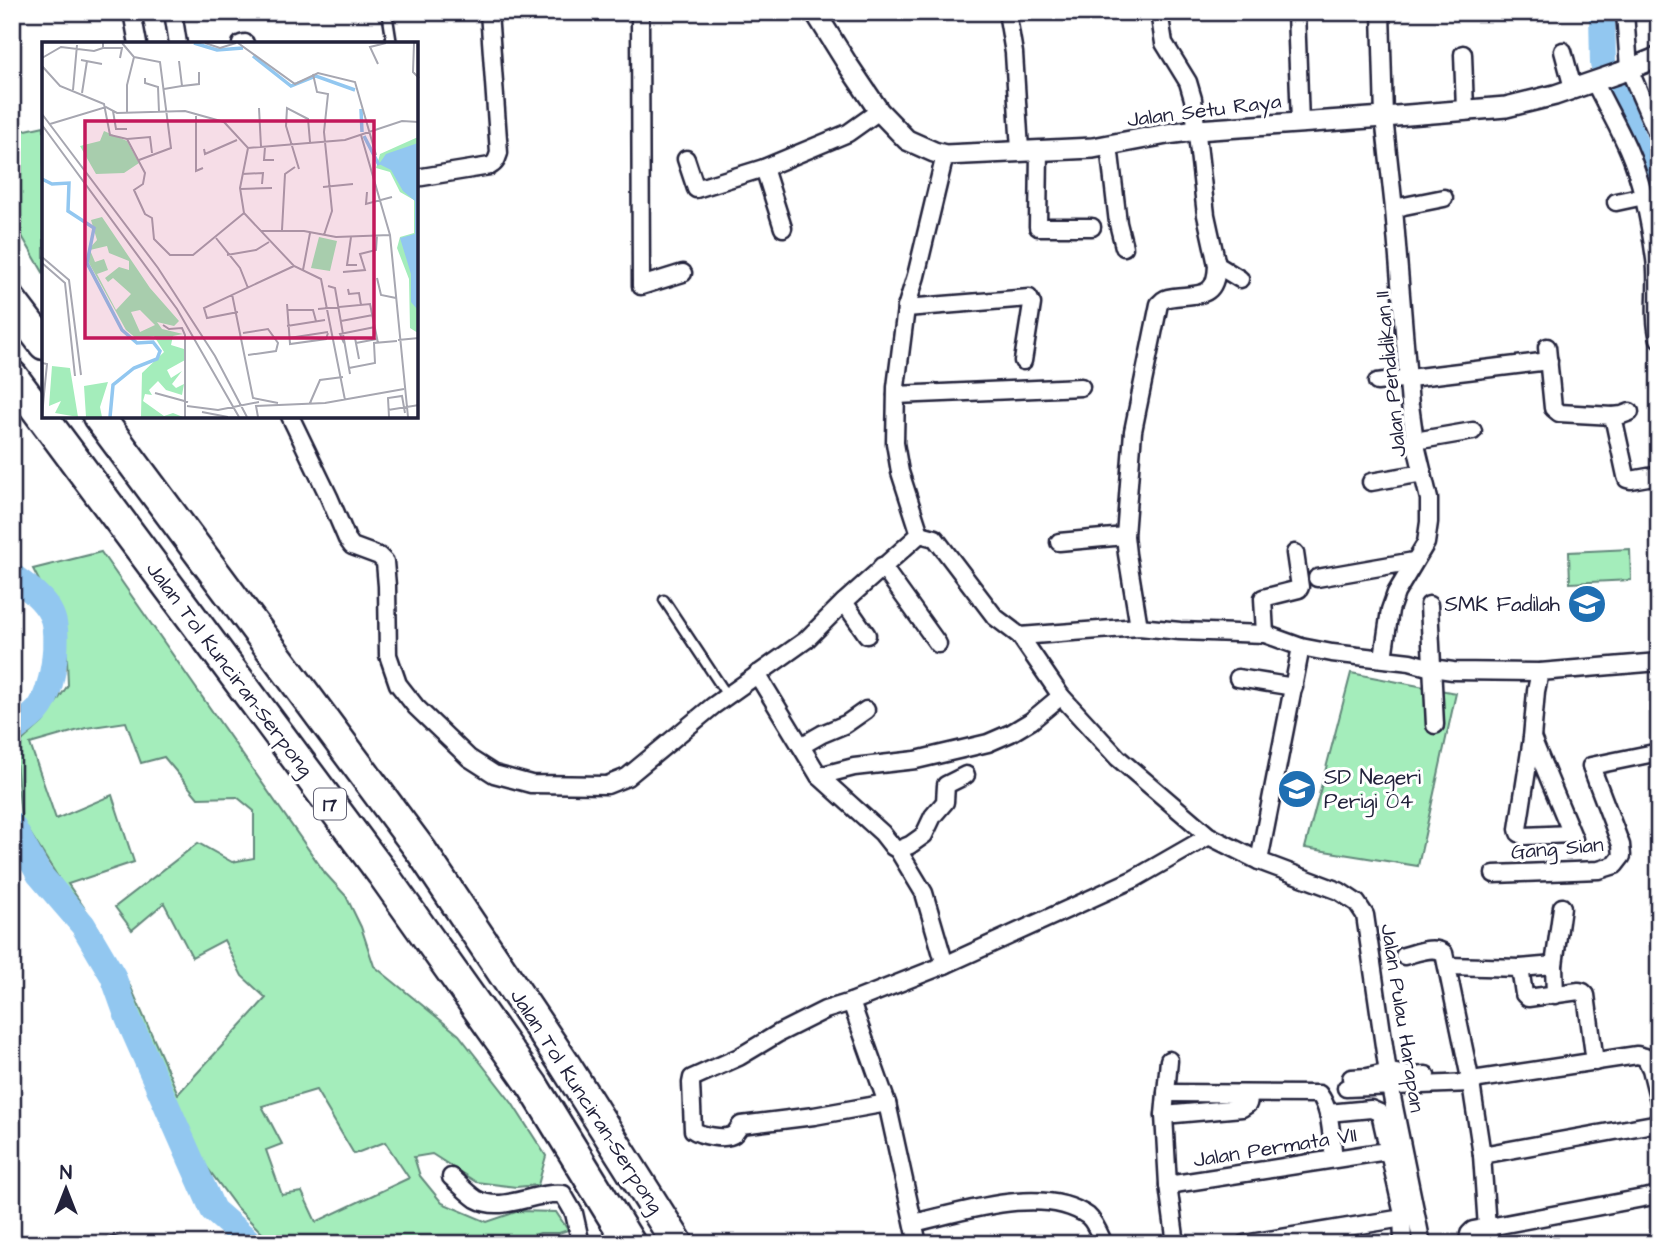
<svg xmlns="http://www.w3.org/2000/svg" width="1671" height="1256" viewBox="0 0 1671 1256" font-family="'Architects Daughter',sans-serif">
<style>
.green{fill:#a4edbb;stroke:#63887b;stroke-width:2;fill-rule:evenodd}
.lines{fill:none;stroke-linecap:round;stroke-linejoin:round}
.river{stroke:#92c7f0;stroke-width:26}
.service-casing{stroke:#22223b;stroke-width:13}
.minor-casing{stroke:#22223b;stroke-width:21}
.tertiary-casing{stroke:#22223b;stroke-width:24}
.motorway-casing{stroke:#22223b;stroke-width:35}
.service{stroke:#fff;stroke-width:8}
.minor{stroke:#fff;stroke-width:16}
.tertiary{stroke:#fff;stroke-width:19}
.motorway{stroke:#fff;stroke-width:30}
.labels{text-anchor:middle;stroke-width:6;stroke-linejoin:round;paint-order:stroke}
.shield{fill:#fff;stroke:#646476;stroke-width:2}
.shield-label{font-size:19px;font-weight:bold;fill:#22223b}
.street-label{font-size:21px;fill:#22223b;stroke:#fff}
.poi-label{font-size:21px;fill:#22223b;stroke:#fff;text-anchor:end}
.inset-river{fill:none;stroke:#92c7f0;stroke-width:3.5}
.inset-road{fill:none;stroke:#a7a7b1;stroke-width:2}
.view{fill:#c2185b;fill-opacity:0.15;stroke:#c2185b;stroke-width:3.5}
.inset-edge{fill:none;stroke:#22223b;stroke-width:3.5}
</style>
<rect width="100%" height="100%" fill="#fff"/>
<filter id="ink" filterUnits="userSpaceOnUse"><feTurbulence type="fractalNoise" baseFrequency=".0143" numOctaves="2"/><feDisplacementMap in="SourceGraphic" scale="14" xChannelSelector="R" yChannelSelector="G"/><feConvolveMatrix kernelMatrix="1 2 1 2 8 2 1 2 1" color-interpolation-filters="sRGB"/></filter>
<g filter="url(#ink)">
<g class="green">
<path d="M44 126V274L12 219V133Z"/>
<path d="M1630 549 1631 580 1570 583 1569 552Z"/>
<path d="M101 552 325 873 346 896 361 927 374 966 459 1035 512 1103 546 1156 538 1185 516 1187 476 1182 432 1154 414 1157 420 1176 442 1203 487 1222 519 1211 556 1212 568 1230 559 1233H540L508 1244H402L399 1241 389 1244H276L264 1235 237 1208 195 1151 124 981 21 819 15 747 43 722 68 685 66 633 33 569ZM126 722 141 763 164 757 198 798 237 797 254 811V858L232 862 198 843 115 907 132 930 164 903 192 957 224 940 242 976 266 998 178 1094 132 990 99 929 68 884 134 862 112 795 56 819 30 744 86 728ZM316 1090 354 1154 385 1142 409 1178 316 1222 302 1192 282 1195 266 1150 282 1144 262 1106Z"/>
<path d="M1351 673 1456 693 1418 866 1305 848Z"/>
</g>
<g class="lines">
<g class="river">
<path d="M1602 12 1603 64"/>
<path d="M1612 87 1659 202"/>
<path d="M12 576C27 587 43 597 51 614 61 634 53 693 38 710 31 718 20 725 12 731"/>
<path d="M12 825 39 874 83 925 113 976 128 1018 213 1210 252 1244"/>
</g>
<defs>
<g id="service">
<path d="M387 12 392 44"/>
<path d="M664 600 727 695"/>
<path d="M101 1244 113 1242 121 1244"/>
</g>
<g id="minor">
<path d="M132 12 138 44"/>
<path d="M173 12 178 44"/>
<path d="M640 12 641 286 683 273"/>
<path d="M1007 12 1014 53 1020 150"/>
<path d="M1159 12 1164 43 1188 82 1193 99 1206 215 1217 265 1240 279"/>
<path d="M1296 12 1300 123"/>
<path d="M1381 12 1384 117 1394 209 1410 405 1415 441 1429 499V522L1426 543 1396 593 1390 610 1383 658"/>
<path d="M1625 12 1629 69 1659 138"/>
<path d="M241 44 245 43"/>
<path d="M1563 51 1573 88"/>
<path d="M1463 54 1465 110"/>
<path d="M1594 81C1605 104 1618 126 1628 149 1643 183 1650 222 1655 259 1659 286 1652 313 1659 339"/>
<path d="M1109 145 1118 223 1124 247"/>
<path d="M1039 150 1038 227H1092"/>
<path d="M686 159 696 189 764 168 848 133 879 111"/>
<path d="M764 168 783 228"/>
<path d="M416 178 490 166C496 163 497 159 499 153L489 12"/>
<path d="M1616 202 1644 196"/>
<path d="M1394 209 1404 206 1444 198"/>
<path d="M906 308 1029 298 1032 304 1023 361"/>
<path d="M1547 347 1553 408 1559 413 1613 416"/>
<path d="M1377 382 1549 361"/>
<path d="M896 395 1081 387"/>
<path d="M1630 412 1622 415 1613 416 1626 476 1627 479 1631 480 1659 475"/>
<path d="M290 416 329 497 347 539 352 546 379 556 385 562 387 586 388 655 398 684 416 707 469 758 494 774 531 784 607 785 627 777 713 706 806 640 844 602 920 534"/>
<path d="M1415 441 1473 431"/>
<path d="M1371 482 1423 473"/>
<path d="M920 534 935 538 995 617 1020 636 1061 696 1118 758 1209 836 1259 861 1339 891 1357 903 1365 915 1390 1087 1422 1244"/>
<path d="M920 534 900 472 895 443 896 387 906 308 916 276 945 155"/>
<path d="M1059 542 1125 536"/>
<path d="M882 566 938 644"/>
<path d="M1317 578 1414 561"/>
<path d="M844 602 867 635"/>
<path d="M1429 605 1435 725"/>
<path d="M1139 627 1127 554 1125 536 1133 431 1159 304C1164 298 1167 298 1174 297 1201 294 1216 298 1217 265"/>
<path d="M1265 634 1263 598 1299 589 1300 587 1295 553"/>
<path d="M1020 636 1139 627 1180 631 1265 634 1301 647 1332 653 1410 662 1432 668 1453 671 1540 672 1659 662"/>
<path d="M1540 672 1536 691 1532 738 1518 829 1519 833 1524 836 1571 834"/>
<path d="M757 674 819 776 882 833 893 847 898 850 924 893 945 965"/>
<path d="M1238 678 1294 687"/>
<path d="M1532 738 1574 839"/>
<path d="M801 746 822 734 846 724 866 710"/>
<path d="M819 776 854 767 916 760 988 743 1011 733 1031 721 1061 696"/>
<path d="M898 850 910 845 924 835 933 816 945 802 946 785 966 775"/>
<path d="M1259 861 1301 647"/>
<path d="M1494 874 1599 870 1615 865 1622 856 1621 845 1591 766 1659 752"/>
<path d="M1404 956C1416 953 1433 945 1444 953L1471 1083 1482 1155 1487 1228 1490 1244"/>
<path d="M1448 966 1520 968 1554 965"/>
<path d="M1520 968 1524 994 1528 998 1579 991 1583 992 1586 995 1595 1062"/>
<path d="M1555 995 1554 965 1562 907"/>
<path d="M851 1002 887 1103 918 1244"/>
<path d="M1169 1060 1164 1115 1168 1185 1176 1244"/>
<path d="M1351 1078 1368 1077 1389 1072 1412 1076 1426 1075"/>
<path d="M1346 1088 1471 1083 1479 1079 1637 1055 1645 1057 1651 1069 1659 1101"/>
<path d="M1166 1093 1319 1094C1332 1111 1331 1138 1334 1158"/>
<path d="M887 1103 814 1116 741 1125C738 1128 737 1132 734 1134 725 1141 700 1135 693 1130L691 1083 692 1078 739 1057 779 1033 825 1010 851 1002 947 964 1134 879 1209 836"/>
<path d="M1328 1113 1371 1109 1380 1113 1402 1210 1403 1244"/>
<path d="M1164 1115 1242 1108 1248 1104 1250 1095"/>
<path d="M1482 1155 1659 1123"/>
<path d="M451 1177C459 1184 467 1193 476 1199 503 1214 533 1191 563 1194L574 1213 581 1244"/>
<path d="M1168 1185 1387 1151"/>
<path d="M914 1223C962 1212 1044 1184 1088 1216 1095 1222 1100 1235 1104 1244"/>
<path d="M1244 1244 1403 1218"/>
<path d="M1468 1244 1469 1234 1473 1230 1659 1195"/>
</g>
<path id="tertiary" d="M815 12 848 65 879 111 907 140 934 152 945 155 1093 148 1167 134 1197 130 1384 117 1506 107 1555 95 1619 73 1659 57"/>
<g id="motorway">
<path d="M12 302 44 344"/>
<path d="M12 376 382 873 533 1086 630 1244"/>
<path d="M98 416 422 852 565 1065 678 1244"/>
</g>
</defs>
<use href="#service" class="service-casing"/>
<use href="#minor" class="minor-casing"/>
<use href="#tertiary" class="tertiary-casing"/>
<use href="#motorway" class="motorway-casing"/>
<use href="#service" class="service"/>
<use href="#minor" class="minor"/>
<use href="#tertiary" class="tertiary"/>
<use href="#motorway" class="motorway"/>
</g>
</g>
<defs>
<symbol id="school-disc" viewBox="-11 -11 22 22"><circle r="9.5" fill="#1f6fb2" stroke="#fff"/><path d="M0-5L7-2L0 1L-7-2ZM-4 1L0 2.5L4 1V4Q0 6-4 4Z" fill="#fff"/></symbol>
</defs>
<g fill-rule="evenodd">
<use href="#school-disc" x="1565" y="582" width="44" height="44"/>
<use href="#school-disc" x="1275" y="767" width="44" height="44"/>
</g>
<g class="labels">
<rect class="shield" x="314" y="788.5" width="32" height="31" rx="5"/>
<g class="shield-label">
<text x="330" y="811">17</text>
</g>
<g class="street-label">
<text transform="translate(1204 110) rotate(-7)" y="7">Jalan Setu Raya</text>
<text transform="translate(1390 374) rotate(-96)" y="7">Jalan Pendidikan II</text>
<text transform="translate(230 669) rotate(53)" y="7">Jalan Tol Kunciran–Serpong</text>
<text transform="translate(1557 848) rotate(-5)" y="7">Gang Sian</text>
<text transform="translate(1403 1018) rotate(81)" y="7">Jalan Pulau Harapan</text>
<text transform="translate(587 1101) rotate(57)" y="7">Jalan Tol Kunciran–Serpong</text>
<text transform="translate(1275 1147) rotate(-9)" y="7">Jalan Permata VII</text>
</g>
<g class="poi-label">
<text x="1560" y="611">SMK Fadilah</text>
<text x="1324" y="784" text-anchor="start">SD Negeri<tspan x="1324" dy="24">Perigi 04</tspan></text>
</g>
</g>
<g transform="translate(42 42)">
<rect width="376" height="376" fill="#fff"/>
<path d="M62 89 85 99 97 121 82 131 54 132 38 104 58 99ZM376 95V291L368 286 367 237 355 206 358 195 372 191V158L358 150 348 130 334 126 338 112ZM60 175 108 246 137 279 132 284 115 280 120 287 141 292 131 294 129 303 142 307 143 318 125 328 129 336 140 329 130 342 134 346 142 342 140 353 124 348 116 339 107 348 110 353 103 352 101 359 122 374 131 371 141 375H99L100 331 122 310 112 294 95 297 84 288 47 221 46 208 55 198 49 178ZM65 204 67 211 87 219V228L77 225 63 236 66 240 71 236 89 252 74 268 55 232 66 228 62 217 53 220 48 208ZM98 268 113 283 98 290 89 270ZM277 195 295 199 288 229 269 226ZM10 324 28 326 36 375 13 371 19 359 7 364ZM66 340 58 365 60 375H44L42 344Z" fill="#a4edbb" fill-rule="evenodd"/>
<path d="M376 101H377L376 293 375 267 369 260V232L358 196 373 192V159L361 149 349 128 337 122 344 112Z" fill="#92c7f0"/>
<path class="inset-river" d="M152 1 175 8 201 6M211 14 249 44 274 34 313 48M319 67 320 90M322 94 337 123M0 137 10 142 27 141 26 169 52 186 45 221 80 288 95 301 111 300 118 309 115 317 92 326 71 343 68 375"/>
<path class="inset-road" d="M80 1 92 15 85 43V71M163 1 178 6 194 1M196 1 253 42 276 31 313 40 334 113M372 1 371 30 377 36M61 6H80L78 16M92 15 118 20 129 106 97 118M0 16 19 5 52 9 61 6V1M39 18 60 22M336 22 328 5 344 1M0 24 18 44 62 62 68 93 85 97 108 95 110 111M271 32 275 50 286 52 282 90 290 169 282 193M103 36V41L116 45 117 70M140 44 157 42V30M122 47 140 44 137 19M31 48 35 3M40 51 45 19M217 66 219 105M71 69 74 87H85M0 72 116 226 173 314 205 375M154 74V129L161 126M8 82 64 65 75 71 143 69 182 80 206 106 303 98 360 79 377 80M0 83 135 267 197 375M319 93 348 193 366 375M85 97 103 131 101 142 92 148 103 172 110 176 112 197 128 213H151L202 171M223 105 222 118H232M206 106 198 146 202 171 252 224 279 237 303 358M162 107 163 112 195 98M257 127 244 84 245 66 266 77 268 100M200 132 221 131 220 142M281 145 311 142M198 147 230 146M325 150 324 162 350 155M240 188 243 132 253 125M219 189H262L294 195 348 193M309 195 305 223H315M174 196 198 226 206 246M185 213 214 208 227 200M0 215 27 238 39 333M0 221 23 241 33 334M261 228 268 191M301 230 323 228 318 212 334 208 335 193M335 236 339 253 354 256M286 244 293 246 308 332M306 247 307 252 317 251 319 263M190 252 211 356 236 361M245 262 248 302 284 297 286 291M276 267 328 262 336 301M245 268H271L274 279M196 270 165 276 162 266 252 224M299 279 331 273M121 283 127 287 140 286 143 293V375M245 284 283 278M201 291 226 287 236 301 234 309 206 313M247 296 286 290M313 296 317 317M356 298 377 296M302 301 298 292 333 285M314 301 335 297M0 321 5 322 2 352M307 326 333 321 332 301 355 299M113 351 146 360M268 361 278 338 301 335M145 364 176 368 217 360M346 368 377 363M160 370 186 375M0 375 2 352M216 375 214 364 283 361 362 347M347 375 346 356 360 354 363 371"/>
<path class="view" d="M43 79H332V296H43Z"/>
<rect width="376" height="376" class="inset-edge"/>
</g>
<rect width="1671" height="1256" fill="none" stroke="#fff" stroke-width="42"/>
<rect x="21" y="21" width="1629" height="1214" fill="none" stroke="#22223b" stroke-width="2.5" filter="url(#ink)"/>
<g transform="translate(66 1189)" stroke="#ffffff" stroke-width="5" paint-order="stroke">
<path d="M0-5L12 26L0 18L-12 26Z" fill="#22223b"/>
<text y="-10" font-size="19" font-weight="bold" text-anchor="middle" fill="#22223b">N</text>
</g>
</svg>
